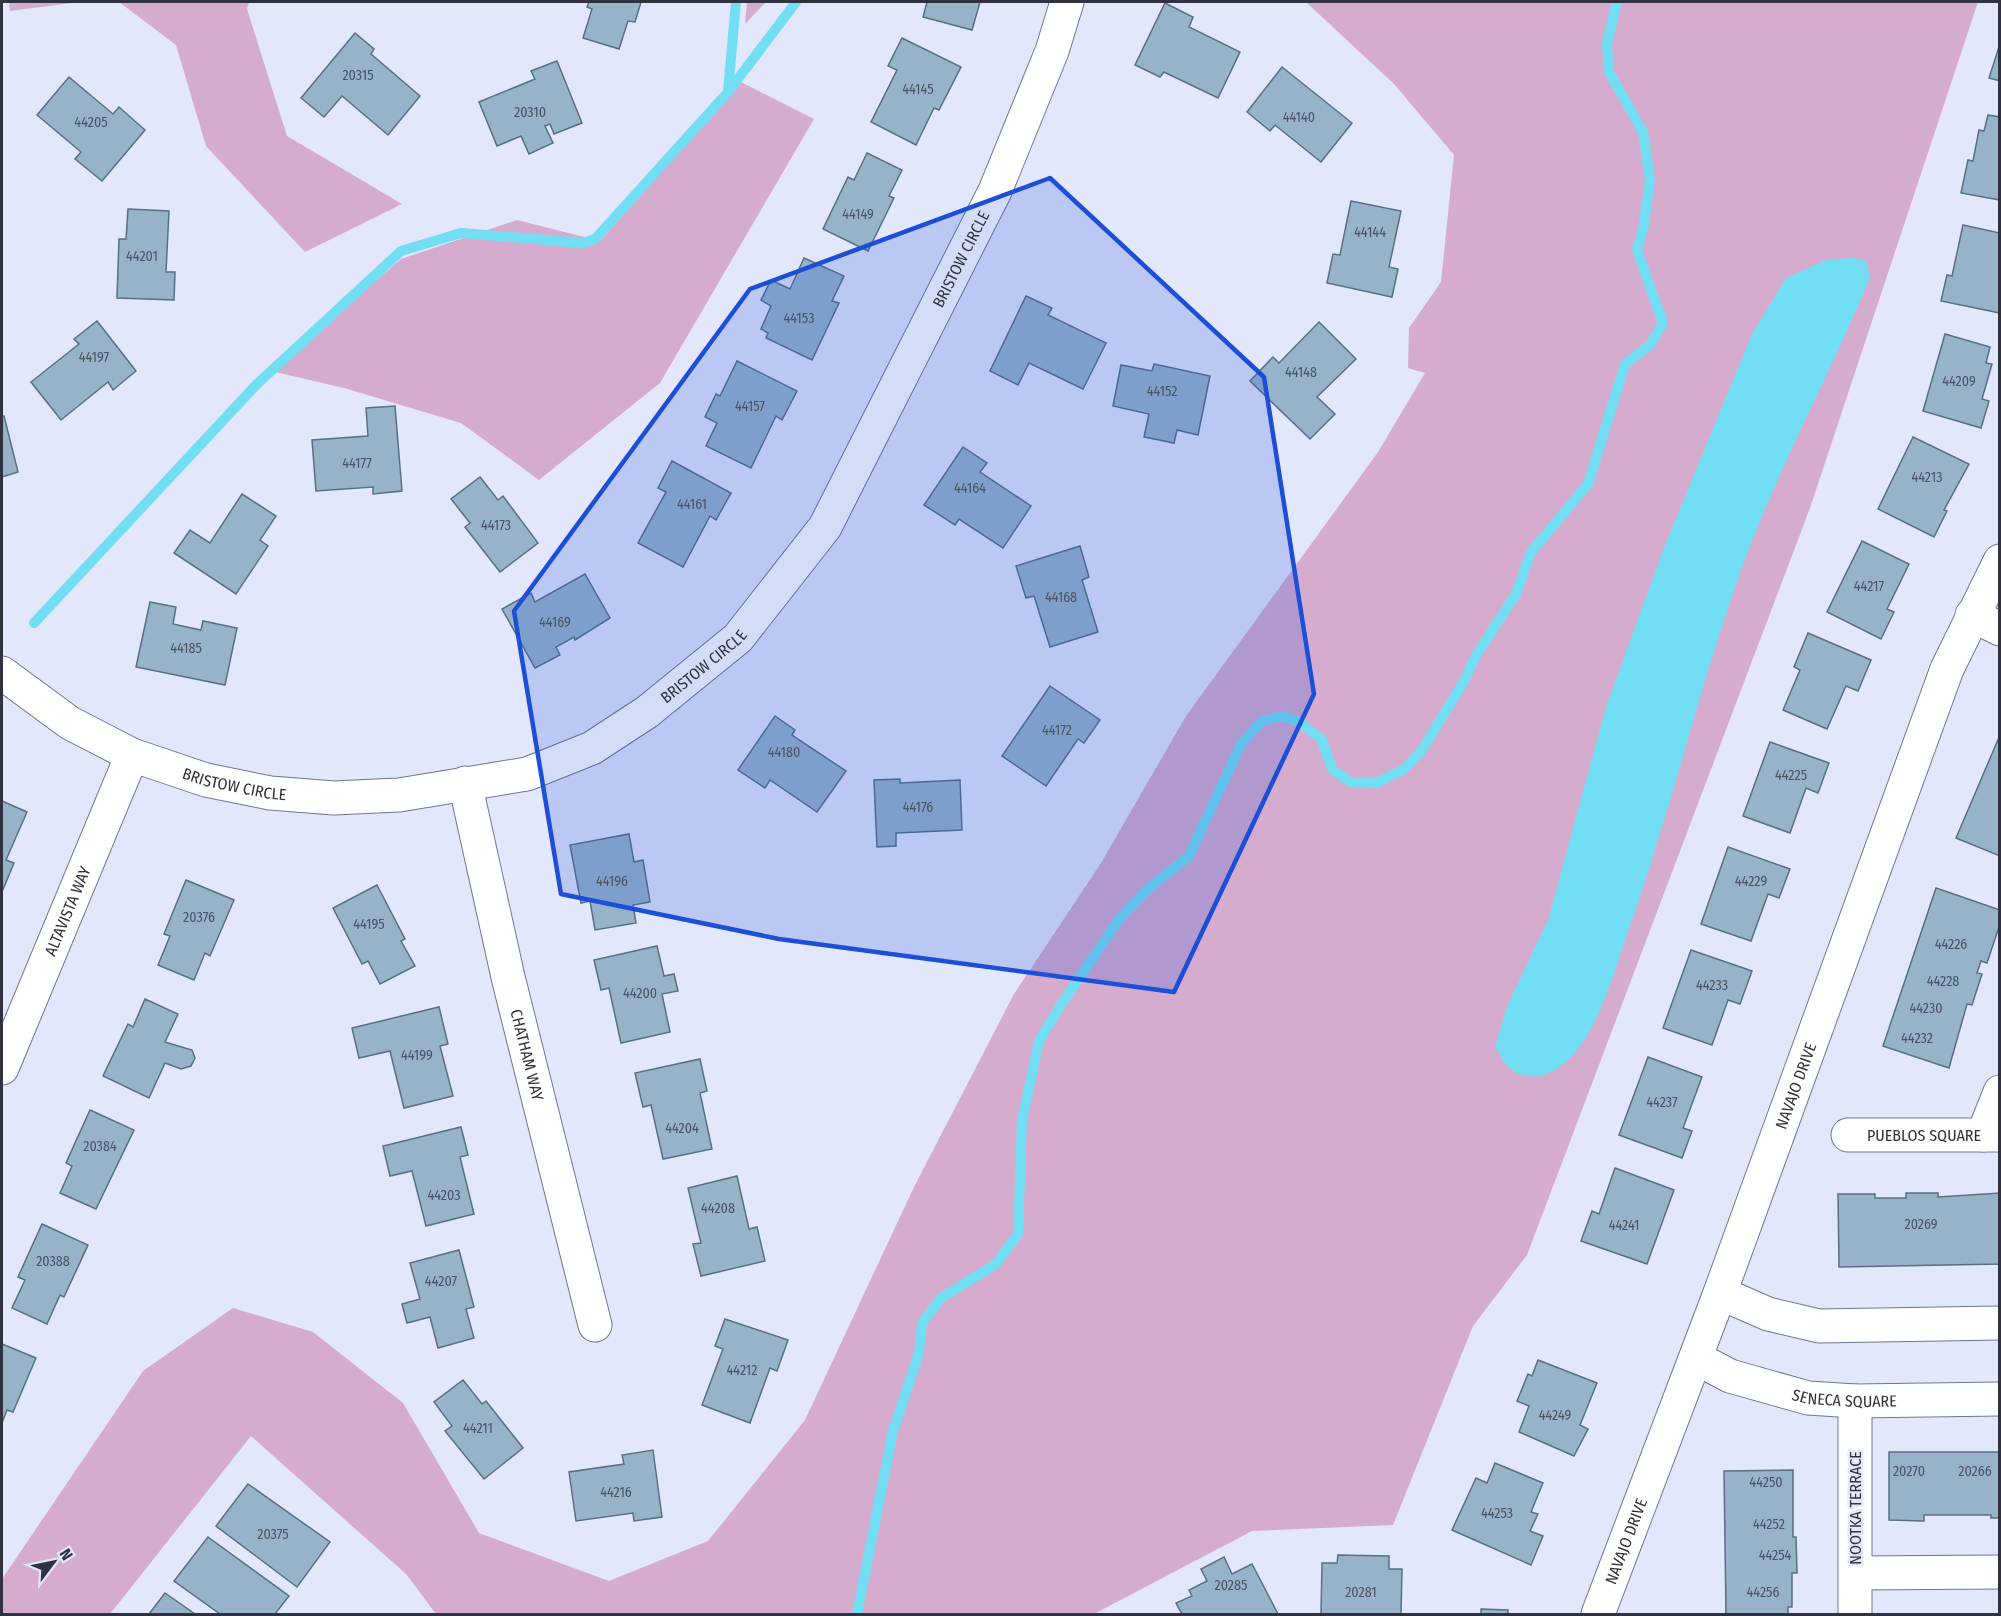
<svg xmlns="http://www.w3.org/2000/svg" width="2001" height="1616" viewBox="0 0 2001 1616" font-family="'Fira Sans Condensed',sans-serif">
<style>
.green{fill:#d6acce}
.water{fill:#72def3}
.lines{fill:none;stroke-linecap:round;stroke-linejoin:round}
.stream{stroke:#72def3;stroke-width:10}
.building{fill:#97b3c9;stroke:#567085;stroke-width:1.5}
.street-casing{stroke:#6e7693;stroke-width:35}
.street{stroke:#fff;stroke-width:33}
.marked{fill:#1d4ed8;fill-opacity:0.2;stroke:#1d4ed8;stroke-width:4.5;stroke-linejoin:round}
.labels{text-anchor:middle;stroke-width:5;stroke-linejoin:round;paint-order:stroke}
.number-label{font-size:14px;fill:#4a5362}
.street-label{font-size:16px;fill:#30333f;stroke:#e2e7fb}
</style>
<rect width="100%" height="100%" fill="#e2e7fb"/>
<g class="green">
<path d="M9 2H80L10 11Z"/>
<path d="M119 2H249L247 9 287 136 402 204 305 252 206 146 176 45Z"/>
<path d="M747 2H766L745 24Z"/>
<path d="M1306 2H1978L1810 508 1527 1255 1473 1326 1393 1525 1252 1531 1094 1614H436L406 1574 251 1436 110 1614H2V1579L143 1371 233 1308 313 1332 403 1403 479 1533 609 1581 708 1541 805 1420 914 1187 1014 994 1101 863 1186 716 1378 452 1425 373 1408 368 1409 328 1441 282 1454 155 1394 84Z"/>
<path d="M741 82 814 119 660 383 539 480 461 423 344 388 271 371 401 259 517 220 600 241Z"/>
</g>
<path class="water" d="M1853 258 1866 261 1870 278C1829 376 1777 470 1741 570 1699 688 1671 810 1629 928 1615 968 1604 1014 1578 1049 1563 1069 1535 1087 1511 1069 1504 1064 1499 1053 1495 1046L1508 1004 1548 920 1606 707 1663 550 1752 334 1786 278 1826 260Z"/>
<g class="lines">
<g class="stream">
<path d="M728 91 736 2"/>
<path d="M34 623 257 384 401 251 461 233 583 243 595 239 728 92 796 2"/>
<path d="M857 1614 893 1431 919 1353 922 1323 941 1298 996 1264 1018 1234 1022 1120 1039 1041 1062 1003 1120 918 1149 888 1189 856 1241 744 1262 721 1283 716 1300 722 1322 740 1332 769 1350 782 1376 783 1404 769 1422 750 1464 681 1476 655 1516 594 1531 552 1588 484 1625 364 1650 345 1663 323 1637 250 1644 224 1650 180 1643 132 1609 72 1607 43 1617 2"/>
</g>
</g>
<g class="building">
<path d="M589 2H641L635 22 628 21 619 49 583 38 592 9 587 7Z"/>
<path d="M927 2H980L972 30 923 17Z"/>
<path d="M1165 3 1193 17 1189 27 1240 52 1218 98 1164 72 1160 77 1135 65Z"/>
<path d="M355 33 374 49 371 54 420 96 388 135 342 96 324 117 301 98Z"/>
<path d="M902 38 961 67 939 110 934 108 916 145 871 122 897 70 888 66Z"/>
<path d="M1999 47H2000V81L1989 78Z"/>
<path d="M557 61 582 123 554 134 550 124 545 126 553 143 529 154 521 136 497 146 479 102 535 79 531 71Z"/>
<path d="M1282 67 1352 123 1321 162 1275 125 1270 131 1247 112Z"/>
<path d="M69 77 113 114 119 107 145 130 102 181 75 159 81 152 37 115Z"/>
<path d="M1988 115 2000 117V200L1961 193 1968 160 1973 161 1979 130 1984 131Z"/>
<path d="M867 153 902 170 889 196 894 198 868 251 823 229 848 177 854 180Z"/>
<path d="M1351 201 1401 211 1389 267 1398 269 1392 297 1327 283 1333 254 1340 255Z"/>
<path d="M128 209 169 211 166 272H175L174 300 117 298 119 239H126Z"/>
<path d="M1963 225 2000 233V313L1941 301 1947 275 1952 276Z"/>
<path d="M804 258 844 276 832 301 839 303 812 360 766 338 768 333 761 329 771 306 761 300 771 280 790 289Z"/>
<path d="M1026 296 1052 308 1048 315 1106 343 1083 389 1029 363 1018 385 990 371Z"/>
<path d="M97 321 136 371 113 390 108 382 61 420 31 382 79 344 74 339Z"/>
<path d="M1319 322 1356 359 1317 397 1335 414 1310 439 1250 381 1273 357 1279 363Z"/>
<path d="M1945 334 1990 347 1986 363 1992 364 1982 399 1989 401 1981 428 1923 411Z"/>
<path d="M737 361 797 391 782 420 776 416 751 468 706 446 717 423 705 417 716 394 720 396Z"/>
<path d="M1154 364 1210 376 1198 435 1177 430 1174 443 1144 437 1149 414 1113 406 1121 365 1152 371Z"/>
<path d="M395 406 402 491 373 494V487L316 491 312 440 368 436 366 408Z"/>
<path d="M2 416H4L18 472 2 477Z"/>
<path d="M1913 437 1969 464 1944 510 1947 511 1934 537 1878 509Z"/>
<path d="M963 447 987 463 980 472 1031 506 1003 548 959 519 955 525 924 505Z"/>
<path d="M672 461 731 493 716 520 710 516 683 567 638 543 666 492 658 488Z"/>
<path d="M480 477 498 500 503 496 538 543 500 572 465 527 470 523 451 499Z"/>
<path d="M242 494 276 516 260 540 268 546 236 594 174 553 190 530 210 543Z"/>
<path d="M1862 541 1909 564 1887 609 1894 612 1881 639 1827 612Z"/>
<path d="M1080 546 1089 577 1082 580 1098 632 1050 647 1034 596 1026 598 1016 566Z"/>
<path d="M585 574 610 618 575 640 574 637 556 647 560 655 535 668 502 609 531 593 535 602Z"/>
<path d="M150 602 176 607 173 624 201 630 203 621 237 628 225 685 136 667Z"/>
<path d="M1808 633 1871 660 1858 691 1846 686 1827 729 1783 710 1800 670 1794 667Z"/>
<path d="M1050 686 1100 720 1084 743 1078 739 1046 786 1002 756Z"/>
<path d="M775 716 795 730 792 735 846 771 817 812 770 780 765 788 738 770Z"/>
<path d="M2000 735V856L1956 838Z"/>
<path d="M1770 742 1829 763 1818 793 1806 788 1790 833 1743 816Z"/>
<path d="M900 779V783L960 780 962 830 896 833V846L877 847 874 780Z"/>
<path d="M2 801 27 812 6 860 14 863 2 892Z"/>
<path d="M629 834 634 862 643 860 650 902 633 905 636 923 595 930 590 901 581 903 570 845Z"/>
<path d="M1728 847 1790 869 1779 898 1768 894 1751 941 1701 924Z"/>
<path d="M186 880 234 900 210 956 205 953 194 980 158 965 170 936 164 934Z"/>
<path d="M377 885 405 939 401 941 415 966 380 984 368 961 362 964 333 908Z"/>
<path d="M1936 888 2000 910V924L1987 963 1981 961 1977 973 1982 974 1972 1005 1967 1004 1949 1068 1883 1046Z"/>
<path d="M657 946 664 976 674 974 678 991 662 994 670 1032 621 1043 609 988 601 990 594 960Z"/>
<path d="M1691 950 1752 971 1740 1004 1728 1000 1712 1045 1663 1028Z"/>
<path d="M145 999 178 1014 165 1042 192 1050 195 1058 191 1066 181 1069 165 1063 149 1098 103 1076 128 1024 133 1027Z"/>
<path d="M439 1007 448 1044 440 1046 453 1096 404 1108 390 1051 359 1058 352 1028Z"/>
<path d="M1648 1057 1702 1077 1683 1128 1692 1131 1682 1158 1619 1135Z"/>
<path d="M700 1059 707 1091 700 1093 712 1149 663 1159 651 1105 643 1107 635 1073Z"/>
<path d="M90 1110 134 1130 96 1209 60 1193 72 1166 66 1163Z"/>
<path d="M461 1127 468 1155 460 1157 474 1214 426 1226 412 1171 390 1176 383 1146Z"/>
<path d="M1615 1168 1674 1190 1647 1264 1581 1241 1592 1211 1599 1214Z"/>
<path d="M737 1176 749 1229 757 1227 765 1261 701 1276 693 1244 701 1243 688 1188Z"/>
<path d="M1906 1193H1938V1197L2000 1193V1264L1839 1267 1838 1194H1875V1198H1906Z"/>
<path d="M42 1224 88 1245 64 1297 60 1295 47 1324 12 1308 25 1280 18 1277Z"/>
<path d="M459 1250 474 1307 466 1309 474 1338 438 1348 430 1317 407 1323 402 1304 420 1299 410 1263Z"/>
<path d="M725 1319 788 1340 777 1371 770 1368 750 1423 702 1405 723 1349 715 1346Z"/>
<path d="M2 1344 36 1358 13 1412 7 1410 2 1423Z"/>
<path d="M1538 1360 1597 1383 1580 1425 1588 1429 1574 1456 1519 1432 1529 1406 1517 1401 1528 1374 1532 1376Z"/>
<path d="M463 1380 482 1404 486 1401 523 1448 484 1479 445 1431 452 1426 434 1402Z"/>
<path d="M653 1450 662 1517 634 1521 633 1513 576 1521 569 1472 624 1464 622 1455Z"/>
<path d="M1889 1452H2000V1518H1991V1515H1924V1521L1889 1520Z"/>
<path d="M1495 1463 1543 1483 1531 1512 1538 1514 1530 1531 1543 1536 1531 1565 1452 1530 1476 1478 1487 1483Z"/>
<path d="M1793 1470V1537H1796L1797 1573H1792V1607H1788V1614H1726L1724 1471Z"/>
<path d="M248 1484 330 1542 297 1587 216 1526Z"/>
<path d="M208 1537 289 1596 275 1614H220L174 1581Z"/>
<path d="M1338 1555 1389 1556V1569H1402L1401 1614H1321L1322 1563H1337Z"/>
<path d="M1224 1557 1232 1574 1252 1564 1278 1614H1182L1176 1603 1192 1596 1189 1590 1207 1581 1201 1569Z"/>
<path d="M165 1593 195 1614H149Z"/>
<path d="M1481 1609 1508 1610V1614H1481Z"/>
</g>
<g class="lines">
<defs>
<g id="street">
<path d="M1972 615 2000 629"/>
<path id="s1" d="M2 673 70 723 132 755 206 780 270 793 334 798 399 795 527 774 592 748 647 712 738 638 825 527 995 191 1052 51 1067 2"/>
<path id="s2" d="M465 783 508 977 595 1325"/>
<path id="s3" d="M2 1068 132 755"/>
<path id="s4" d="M1848 1135H2000"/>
<path d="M1983 1135 2000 1092"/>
<path d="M1720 1293 1768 1314 1819 1326 2000 1323"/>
<path id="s5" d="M1696 1358 1730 1376 1808 1398 1855 1401 2000 1399"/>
<path d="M1855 1401V1614"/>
<path d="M1856 1573 2000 1572"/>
<path id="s6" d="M1598 1614 1720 1293 1947 669 2000 561"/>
</g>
</defs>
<use href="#street" class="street-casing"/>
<use href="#street" class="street"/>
</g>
<path class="marked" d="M1050 178 1264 377 1314 694 1174 992 779 939 561 894 514 611 750 289Z"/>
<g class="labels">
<g class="number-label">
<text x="358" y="80">20315</text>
<text x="918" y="94">44145</text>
<text x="530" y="117">20310</text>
<text x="1299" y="122">44140</text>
<text x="91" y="127">44205</text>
<text x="858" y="219">44149</text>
<text x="1370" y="237">44144</text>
<text x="142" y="261">44201</text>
<text x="799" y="323">44153</text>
<text x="94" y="362">44197</text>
<text x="1301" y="377">44148</text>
<text x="1959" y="386">44209</text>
<text x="1162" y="396">44152</text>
<text x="750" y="411">44157</text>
<text x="357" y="468">44177</text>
<text x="1927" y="482">44213</text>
<text x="970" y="493">44164</text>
<text x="692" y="509">44161</text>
<text x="496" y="530">44173</text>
<text x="1869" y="591">44217</text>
<text x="1061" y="602">44168</text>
<text x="555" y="627">44169</text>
<text x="186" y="653">44185</text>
<text x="1057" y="735">44172</text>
<text x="784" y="757">44180</text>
<text x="1791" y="780">44225</text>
<text x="918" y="812">44176</text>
<text x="612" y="886">44196</text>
<text x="1751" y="886">44229</text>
<text x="199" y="922">20376</text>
<text x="369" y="929">44195</text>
<text x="1951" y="949">44226</text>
<text x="1943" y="986">44228</text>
<text x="1712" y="990">44233</text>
<text x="640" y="998">44200</text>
<text x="1926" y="1013">44230</text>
<text x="1917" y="1043">44232</text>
<text x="417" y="1060">44199</text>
<text x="1662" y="1107">44237</text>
<text x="682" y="1133">44204</text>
<text x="100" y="1151">20384</text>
<text x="444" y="1200">44203</text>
<text x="718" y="1213">44208</text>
<text x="1921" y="1229">20269</text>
<text x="1624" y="1230">44241</text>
<text x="53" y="1266">20388</text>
<text x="441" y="1286">44207</text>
<text x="742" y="1375">44212</text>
<text x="1555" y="1420">44249</text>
<text x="478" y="1433">44211</text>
<text x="1909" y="1476">20270</text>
<text x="1975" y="1476">20266</text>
<text x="1766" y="1487">44250</text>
<text x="616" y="1497">44216</text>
<text x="1497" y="1518">44253</text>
<text x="1769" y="1529">44252</text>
<text x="273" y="1539">20375</text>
<text x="1775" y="1560">44254</text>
<text x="1231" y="1590">20285</text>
<text x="1361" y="1597">20281</text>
<text x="1763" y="1597">44256</text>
</g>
<g class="street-label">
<text dy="6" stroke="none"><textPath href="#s1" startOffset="1251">BRISTOW CIRCLE</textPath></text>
<text dy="6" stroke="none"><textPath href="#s1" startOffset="765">BRISTOW CIRCLE</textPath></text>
<text dy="6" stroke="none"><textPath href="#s1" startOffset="261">BRISTOW CIRCLE</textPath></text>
<text dy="6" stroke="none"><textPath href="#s3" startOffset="170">ALTAVISTA WAY</textPath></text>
<text dy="6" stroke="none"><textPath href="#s2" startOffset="279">CHATHAM WAY</textPath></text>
<text dy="6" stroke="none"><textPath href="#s6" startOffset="564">NAVAJO DRIVE</textPath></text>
<text dy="6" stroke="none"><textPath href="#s4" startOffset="76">PUEBLOS SQUARE</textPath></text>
<text dy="6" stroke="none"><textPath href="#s5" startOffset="156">SENECA SQUARE</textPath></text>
<text transform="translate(1855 1508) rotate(-90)" y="6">NOOTKA TERRACE</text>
<text dy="6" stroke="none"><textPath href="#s6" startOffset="78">NAVAJO DRIVE</textPath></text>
</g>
</g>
<rect width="2001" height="1616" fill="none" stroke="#30333f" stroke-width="6"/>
<g transform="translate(54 1562) rotate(58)" stroke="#e2e7fb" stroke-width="4.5" paint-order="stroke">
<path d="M0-4.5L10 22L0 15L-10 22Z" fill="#30333f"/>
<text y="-9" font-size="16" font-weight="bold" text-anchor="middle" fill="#30333f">N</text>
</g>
</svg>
